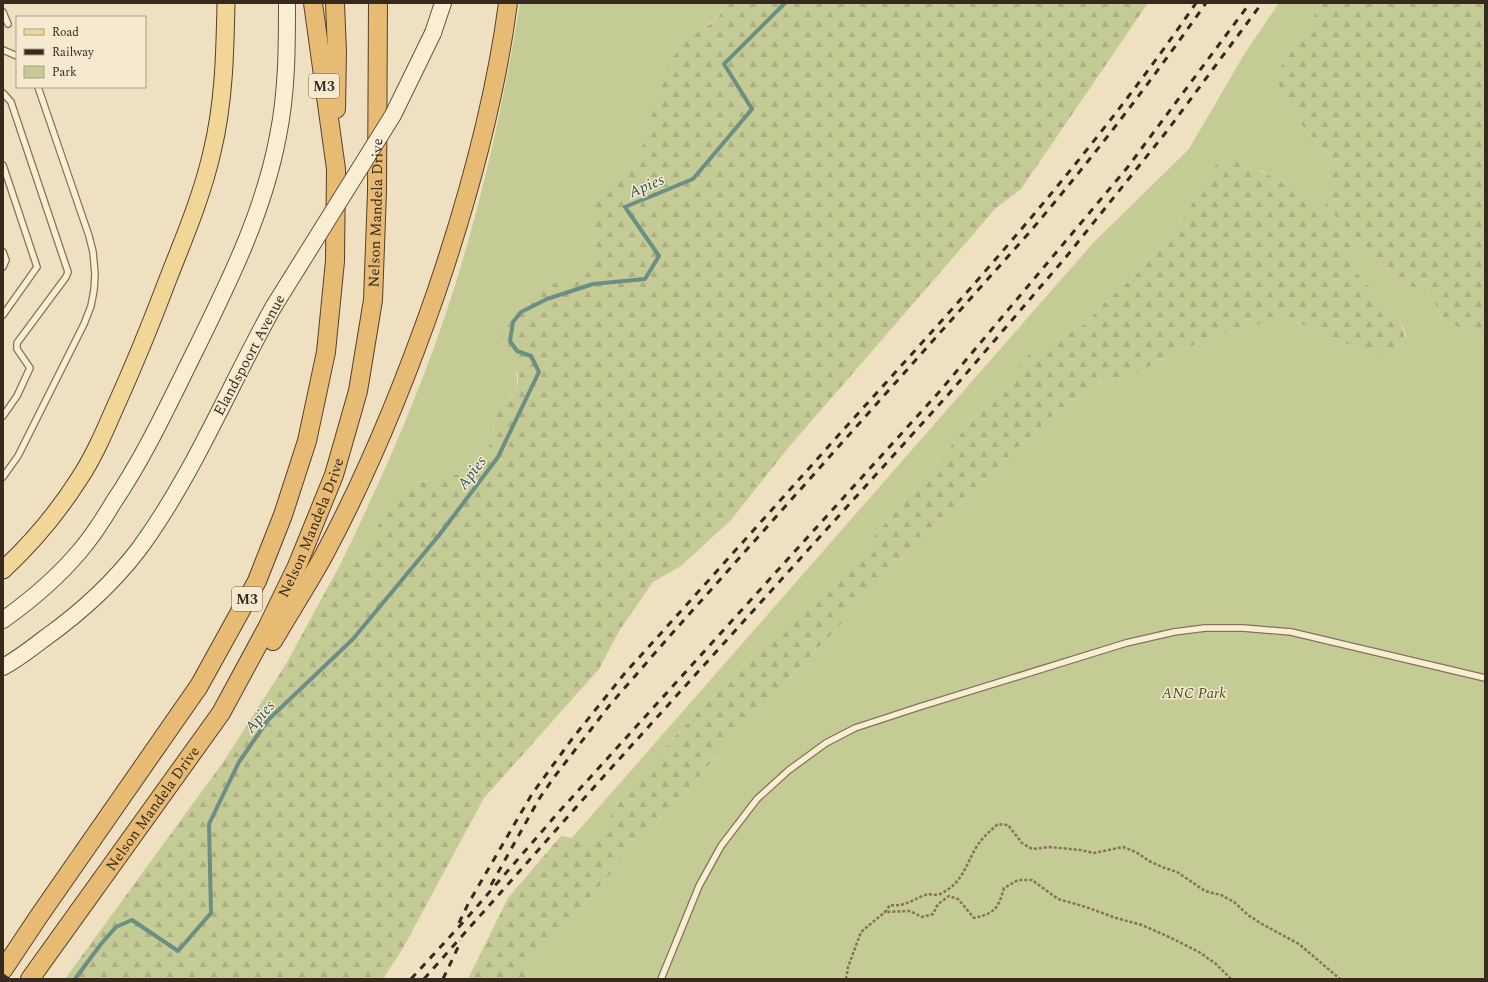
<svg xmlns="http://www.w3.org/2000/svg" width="1488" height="982" viewBox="0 0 1488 982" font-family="Spectral,serif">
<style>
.green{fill:#c5cb95}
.forest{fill:url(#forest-firs)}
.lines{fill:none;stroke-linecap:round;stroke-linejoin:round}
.stream{stroke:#6b8e85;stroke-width:4}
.service-casing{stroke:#877158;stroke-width:8}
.secondary-casing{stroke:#68523c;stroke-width:18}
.primary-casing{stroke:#543f2d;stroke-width:19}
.trunk-casing{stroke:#543f2d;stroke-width:20}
.path{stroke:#877158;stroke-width:2.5;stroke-dasharray:3 2;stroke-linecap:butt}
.service{stroke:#f9eed4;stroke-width:5.5}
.secondary{stroke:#f9eed4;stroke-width:16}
.primary{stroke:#f1d698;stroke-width:17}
.trunk{stroke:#e8bb74;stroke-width:18}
.rail{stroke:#36291d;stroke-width:3;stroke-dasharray:7 7;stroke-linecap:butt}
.secondary-bridge-casing{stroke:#68523c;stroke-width:18;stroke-linecap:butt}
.secondary-bridge{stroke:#f9eed4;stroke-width:16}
.labels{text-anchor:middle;stroke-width:3;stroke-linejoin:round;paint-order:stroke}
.shield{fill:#f5ead0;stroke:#6f6353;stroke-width:1}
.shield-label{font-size:14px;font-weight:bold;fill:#36291d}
.street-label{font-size:15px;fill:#36291d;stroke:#f5ead0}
.park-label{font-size:15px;font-style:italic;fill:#475323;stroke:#f5ead0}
.water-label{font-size:16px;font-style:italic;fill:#2c5654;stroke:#f5ead0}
</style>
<defs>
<pattern id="forest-firs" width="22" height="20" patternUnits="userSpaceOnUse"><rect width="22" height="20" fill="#c5cb95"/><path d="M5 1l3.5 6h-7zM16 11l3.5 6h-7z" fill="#aaae80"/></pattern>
</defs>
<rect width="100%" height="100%" fill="#eee0c0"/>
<g class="green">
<path d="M520 3H727C717 20 710 25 692 33L637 161 632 167 605 183 591 215 596 245 591 259 576 274 527 295 503 343C510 359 525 378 512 395 508 400 500 405 494 409L493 437 480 465 465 473 419 482 390 504 358 561 341 563C384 475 423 385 453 292 483 197 504 101 520 3Z"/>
<path d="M1279 3H1322L1274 77 1310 138 1331 156 1325 205 1398 280 1432 297 1443 321 1485 338V979H526L530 964 534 959 724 748 917 543 1054 414 1104 380 1139 373 1156 362 1214 336 1275 320H1286L1298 323 1361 350 1406 337 1403 327 1398 319 1357 273 1353 263 1355 253C1333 219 1295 191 1261 170L1191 206 1140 271 1100 307 1087 323 1028 355 848 567 776 630 648 765 623 793 601 834 581 840 571 839 1094 242 1189 149 1245 53Z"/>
</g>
<g class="forest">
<path d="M727 3H1148L1021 189 996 208 788 448 731 520 681 566 653 582 619 631 599 669 484 798 403 948 383 979H65L224 761 286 664 341 563 358 561 390 504 405 488 419 482 465 473 480 465 493 437 494 409 512 396 518 383V375L503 343 502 336 508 316 527 295 576 274 591 259 596 245 591 215 595 195 605 183 632 167 637 161 647 134 659 88 668 64 692 33 709 25 719 16Z"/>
<path d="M1322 3H1485V338L1443 321 1432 297 1398 280 1325 205 1331 156 1310 138 1274 77Z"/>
<path d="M1232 159C1242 163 1252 166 1261 171 1294 187 1336 222 1355 253L1353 263 1357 273 1398 319C1404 329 1406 336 1404 347L1394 354 1361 350 1298 323 1286 320H1275L1214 336 1156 362 1139 373 1104 380 1054 414 917 543 724 748 534 959 530 965 526 979H468L508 898 561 836 581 840 601 834 623 793 648 765 776 630 848 567 1028 355 1087 323 1100 307 1140 271 1191 206 1214 167 1221 160Z"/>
</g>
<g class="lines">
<path class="stream" d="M75 979 101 944 116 927 132 920 178 951 211 913 209 824 239 762 268 720 353 639 440 534 498 457 539 372 531 356 517 351 510 341 513 322 521 312 547 299 593 284 645 279 659 256 625 207 693 179 752 109 724 64 785 3"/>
<defs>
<g id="service">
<path d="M3 12 8 24"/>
<path d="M3 50 17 56"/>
<path d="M3 93 11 102 68 272 66 277 17 343V349L30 368 17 396 3 416"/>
<path d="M3 165 37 267 3 315"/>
<path d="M3 252 6 260 3 267"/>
<path d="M3 477 18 456 84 324 91 306 94 290 95 274 93 252 89 236 38 87"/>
<path d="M661 979 699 886 721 846 757 799 789 770 826 743 855 728 919 707 1126 643 1174 632 1205 628H1243L1291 632 1485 678"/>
</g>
<g id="secondary">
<path d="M433 33 443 3"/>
<path d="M3 620C31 600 57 578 79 552 92 537 103 520 113 503 146 454 170 401 196 349 230 280 264 211 278 136 287 92 287 47 287 3"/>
<path d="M3 667C18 659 32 648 45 638 80 613 113 583 139 549 194 474 229 386 274 306"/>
</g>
<path id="primary" d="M3 570C32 543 58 512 79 479 93 458 103 435 113 412 133 368 151 324 168 279 184 238 202 196 212 152 224 103 225 53 226 3"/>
<g id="trunk">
<path d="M335 3 337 52 336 109"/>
<path d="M273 641C290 612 308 584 324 555 369 471 405 382 436 293 468 199 495 102 508 3"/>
<path d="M3 970 39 916 199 686 257 581 283 515 307 441 326 352 335 261 336 169 313 3"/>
<path id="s1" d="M30 979 221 713 267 628 297 566 334 475 358 391 373 300 377 192 378 3"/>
</g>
</defs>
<use href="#service" class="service-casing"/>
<use href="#secondary" class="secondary-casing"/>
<use href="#primary" class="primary-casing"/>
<use href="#trunk" class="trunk-casing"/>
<g class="path">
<path d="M846 979 848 967 861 932 885 912"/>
<path d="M1231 979 1216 964 1199 952 1169 937 1142 925 1116 918 1086 907 1058 899 1032 880H1018L1004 888C998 908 996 913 974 918L958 899 949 896 938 904 933 914 922 917 910 911 885 912 890 905C904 907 912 900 925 895 929 893 935 896 940 894 963 883 965 866 977 846 983 837 990 831 998 824L1008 825 1022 843 1032 849 1050 847 1080 850 1094 853 1123 847 1136 852 1149 861 1162 867 1177 872 1205 891 1221 895 1234 902 1248 915 1262 924 1299 944 1340 979"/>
</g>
<use href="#service" class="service"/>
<use href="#secondary" class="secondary"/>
<use href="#primary" class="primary"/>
<use href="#trunk" class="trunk"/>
<g class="rail">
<path d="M491 885 539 799 555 776 609 706 668 638 1028 234C1091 160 1150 83 1206 3"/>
<path d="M459 923 468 904 532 794 572 739 625 673C701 589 777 504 853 419 974 286 1094 152 1196 3"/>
<path d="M3 975 9 979"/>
<path d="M411 979 467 918 557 814 940 391 1127 168 1250 3"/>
<path d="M424 979 595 786 947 396 1066 257 1167 131 1262 3"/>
<path d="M443 979 461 941"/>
</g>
<defs>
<path id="secondary-bridge" d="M274 306 393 115 433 33"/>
</defs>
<use href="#secondary-bridge" class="secondary-bridge-casing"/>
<use href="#secondary-bridge" class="secondary-bridge"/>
</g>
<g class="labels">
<g class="shield">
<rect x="309" y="74" width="30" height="24" rx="3"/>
<rect x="232" y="587" width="30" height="24" rx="3"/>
</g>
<g class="shield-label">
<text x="324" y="91">M3</text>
<text x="247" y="604">M3</text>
</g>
<g class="street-label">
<text dy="5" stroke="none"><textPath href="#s1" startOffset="858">Nelson Mandela Drive</textPath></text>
<text transform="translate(249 355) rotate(-62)" y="5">Elandspoort Avenue</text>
<text dy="5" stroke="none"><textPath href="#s1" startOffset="534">Nelson Mandela Drive</textPath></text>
<text dy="5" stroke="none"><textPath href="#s1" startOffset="210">Nelson Mandela Drive</textPath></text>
</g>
<g class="park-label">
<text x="1194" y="698">ANC Park</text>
</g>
<g class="water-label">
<text transform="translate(646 185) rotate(-23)" y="6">Apies</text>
<text transform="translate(471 472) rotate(-53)" y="6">Apies</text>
<text transform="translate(259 716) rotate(-50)" y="6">Apies</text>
</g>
</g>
<rect width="1488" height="982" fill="none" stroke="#36291d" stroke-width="8"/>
<rect x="16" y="16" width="130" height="72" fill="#f5ead0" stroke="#a99d88"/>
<rect x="24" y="29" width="20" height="6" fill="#f1d698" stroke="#a99d88"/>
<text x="52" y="36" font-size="12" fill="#36291d">Road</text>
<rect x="24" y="49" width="20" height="6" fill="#36291d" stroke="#a99d88"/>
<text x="52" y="56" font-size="12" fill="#36291d">Railway</text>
<rect x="24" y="66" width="20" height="12" fill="#c5cb95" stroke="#a99d88"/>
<text x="52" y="76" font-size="12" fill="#36291d">Park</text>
</svg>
